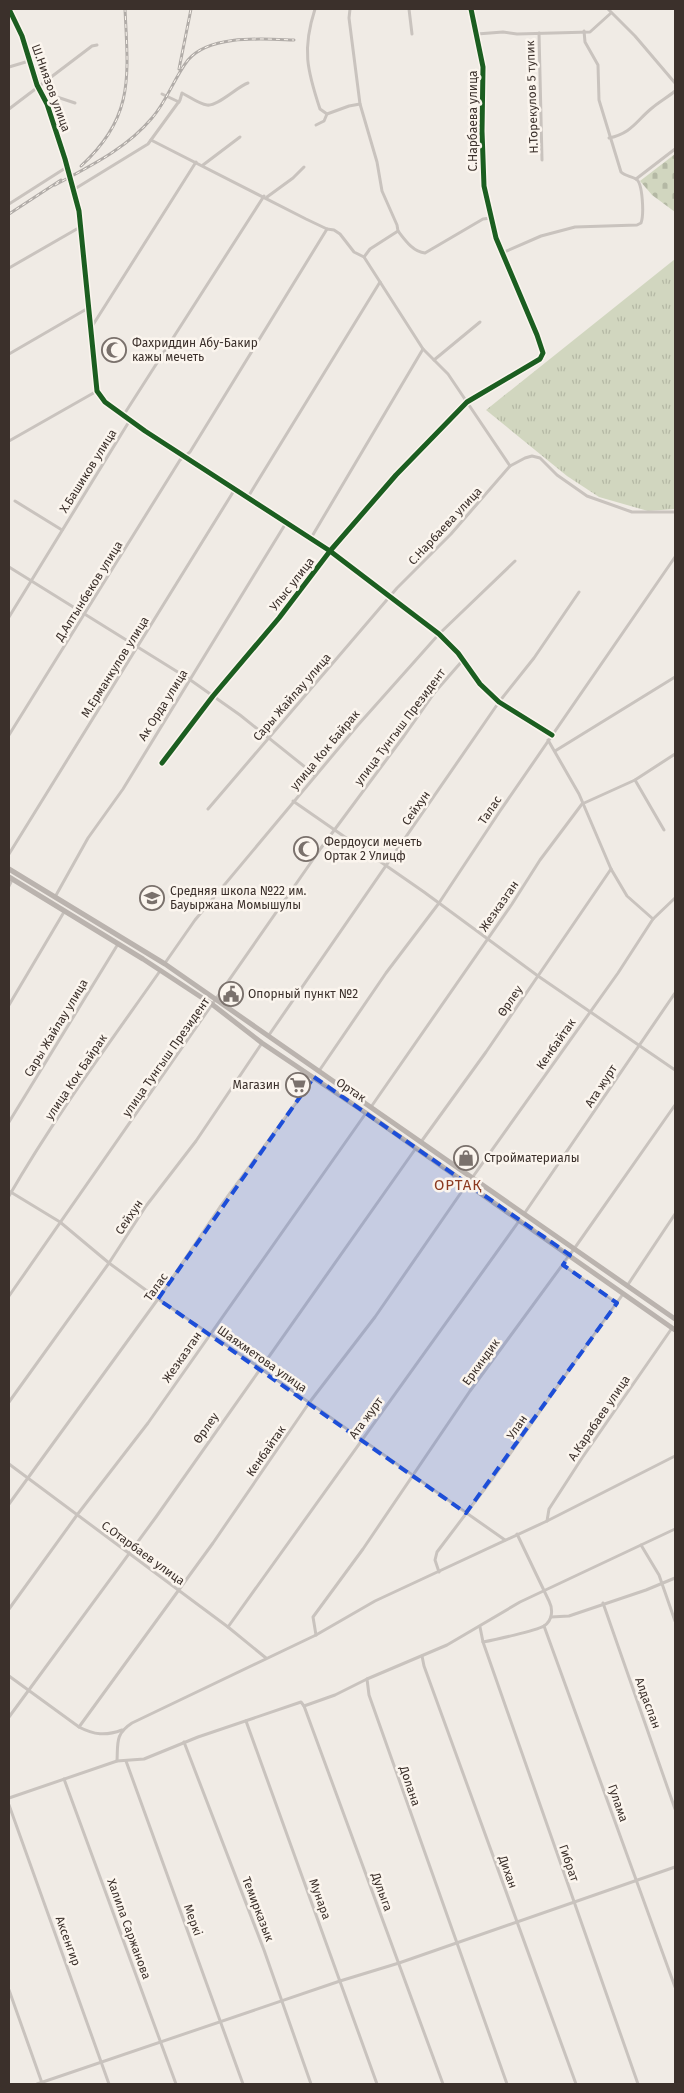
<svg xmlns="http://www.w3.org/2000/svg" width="684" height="2093" viewBox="0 0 684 2093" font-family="'Fira Sans',sans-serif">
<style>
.cemetery{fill:url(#cemetery-stones)}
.park{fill:url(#park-tufts)}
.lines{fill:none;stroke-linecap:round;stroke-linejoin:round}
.street{stroke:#c9c3be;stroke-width:3}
.secondary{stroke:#bab3ae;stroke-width:5}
.rail-casing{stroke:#b1aca8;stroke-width:3}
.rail{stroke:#fbf5ee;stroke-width:1;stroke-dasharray:4;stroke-linecap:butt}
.cycleway-casing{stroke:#fbf5ee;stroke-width:8}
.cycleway{stroke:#1b5e20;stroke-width:5}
.marked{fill:#1d4ed8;fill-opacity:0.2;stroke:#1d4ed8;stroke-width:4;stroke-dasharray:10 6;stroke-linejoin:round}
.labels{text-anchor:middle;stroke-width:5;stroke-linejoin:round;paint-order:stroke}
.street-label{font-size:12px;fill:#3b302b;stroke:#fbf5ee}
.poi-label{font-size:12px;fill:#3b302b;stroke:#fbf5ee;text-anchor:start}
.quarter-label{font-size:15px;letter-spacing:1px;fill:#8c3b22;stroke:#fbf5ee}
</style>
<defs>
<pattern id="cemetery-stones" width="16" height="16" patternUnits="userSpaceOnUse" patternTransform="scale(1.25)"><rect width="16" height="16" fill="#d1d6bf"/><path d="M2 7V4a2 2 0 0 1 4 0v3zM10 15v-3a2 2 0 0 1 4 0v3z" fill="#b4b8a4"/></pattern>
<pattern id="park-tufts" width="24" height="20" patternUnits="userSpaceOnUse" patternTransform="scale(1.25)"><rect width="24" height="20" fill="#d1d6bf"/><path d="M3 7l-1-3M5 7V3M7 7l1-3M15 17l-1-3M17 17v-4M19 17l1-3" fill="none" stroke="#b4b8a4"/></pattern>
</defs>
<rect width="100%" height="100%" fill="#f0ebe5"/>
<path class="cemetery" d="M675 154V212L652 195 640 181Z"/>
<path class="park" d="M675 259V509L648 511 599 497 567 476 486 410Z"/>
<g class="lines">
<g class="street">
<path d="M9 9 22 36 37 85 47 104 65 159 79 211 97 391 105 402 145 431 330 551 439 634 458 653 480 684 499 702 552 735"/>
<path d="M315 9C302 49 307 70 320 109L327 114"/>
<path d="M350 9 349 18 360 104 377 162 382 191 397 225 398 231 370 249 364 257"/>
<path d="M409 9 412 34"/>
<path d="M608 9 635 36 675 83"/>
<path d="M539 33 542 160"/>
<path d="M477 34 503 32 517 34 590 32 611 13"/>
<path d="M9 67 29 61"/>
<path d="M162 94 179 102"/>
<path d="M43 97 54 96 75 103"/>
<path d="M9 109 92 46 97 45"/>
<path d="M316 125 324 121 327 114 349 106 360 104"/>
<path d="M609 138C632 133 636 121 652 108 659 102 668 97 675 91"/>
<path d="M151 140 306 219 327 229 334 230 340 234 354 252 364 257 423 349 448 374 510 466 525 458 532 456 540 458 557 475 587 496 632 512H675"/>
<path d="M203 165 240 137"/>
<path d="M636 179 675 149"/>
<path d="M73 190 148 144 180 100 182 93C190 97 199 104 207 105 217 107 238 86 248 83"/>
<path d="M267 197 293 178 304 167"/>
<path d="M9 204 67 167"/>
<path d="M398 231C405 240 413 252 425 253L483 219 491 218"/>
<path d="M502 253 541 236 575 227 637 225 641 223C644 215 643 183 636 179 631 176 625 176 621 172L599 100 598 65 585 42 584 31"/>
<path d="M9 268 82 226"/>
<path d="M91 328 196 162"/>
<path d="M9 354 90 307"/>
<path d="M434 360 480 322"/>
<path d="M123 416 264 196"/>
<path d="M9 441 97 391"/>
<path d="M248 497 380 282"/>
<path d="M15 501 62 530"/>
<path d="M311 538 423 349"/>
<path d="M9 567 189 679 240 715 315 775"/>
<path d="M9 617 130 420"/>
<path d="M9 735 180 460 190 452 327 229"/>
<path d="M548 740 579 794 611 869 627 896 653 919"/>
<path d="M555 751 675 677"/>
<path d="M162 763 213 696 279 618 330 551 396 475 467 402 540 359 543 353 537 335 496 238 484 186 482 131 483 67 471 9"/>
<path d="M635 780 664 830"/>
<path d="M293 801 424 892 538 976 675 1070"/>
<path d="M208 809 397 588 451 534 510 466"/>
<path d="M9 854 235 489"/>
<path d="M9 886 12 880"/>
<path d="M55 897 88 838 123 789 286 523"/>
<path d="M165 963 195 920 358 725 439 634 515 561"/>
<path d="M9 1005 64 912"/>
<path d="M269 1035 499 702 534 658 579 592"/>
<path d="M319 1071 386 973 439 903 500 811 675 557"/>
<path d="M371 1107 512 904 540 860 582 804 635 780 675 754"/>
<path d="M9 1122 118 944"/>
<path d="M421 1142 486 1052 611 869"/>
<path d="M472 1178 618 973 653 919 675 898"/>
<path d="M9 1191 60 1222 109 1263 158 1299 260 1368 505 1540"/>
<path d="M9 1196C54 1118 108 1045 160 971"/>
<path d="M524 1214 675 993"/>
<path d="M563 1265 617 1303"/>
<path d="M627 1286 675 1214"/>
<path d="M9 1296 321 848 404 736 435 692 463 660"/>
<path d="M9 1402 109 1263 146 1206 196 1141 262 1043"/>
<path d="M9 1464 228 1627 266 1658"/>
<path d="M9 1504 158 1299 220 1207 314 1078"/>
<path d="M547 1521 549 1509 582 1458 672 1328"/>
<path d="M641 1545 659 1575 675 1621"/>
<path d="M439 1572 435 1560 437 1552 493 1478 623 1294"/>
<path d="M603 1603 675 1809"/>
<path d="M9 1609 77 1515 148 1423 366 1113"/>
<path d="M551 1617 569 1616 646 1590 675 1578"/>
<path d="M544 1626 675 1987"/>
<path d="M228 1627 519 1221"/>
<path d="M480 1627 483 1642C494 1640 535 1631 544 1626 553 1620 553 1609 549 1601L517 1534"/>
<path d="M316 1635 313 1617 363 1549 470 1391 574 1249 675 1105"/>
<path d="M483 1642 638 2084"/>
<path d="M422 1656 424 1666 576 2084"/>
<path d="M9 1676 79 1727C94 1735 106 1736 122 1730"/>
<path d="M304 1706 443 2084"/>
<path d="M9 1717 156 1517 416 1148"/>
<path d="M246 1721 377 2084"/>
<path d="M79 1727 213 1543 309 1403 375 1317 467 1184"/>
<path d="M184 1742 264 1950 311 2084"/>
<path d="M117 1761C118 1743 115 1734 132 1723L316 1635 375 1601 547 1521 675 1456"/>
<path d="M126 1761 243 2084"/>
<path d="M64 1779 176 2084"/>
<path d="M9 1798 117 1761 144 1759 198 1737 301 1702 304 1706 335 1695 367 1679"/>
<path d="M9 1805 109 2084"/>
<path d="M9 1990 42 2083"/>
<path d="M37 2084 340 1981 399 1963 675 1867"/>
<path d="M507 2084 369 1695 367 1679 447 1645 520 1602 675 1529"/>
</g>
<g class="secondary">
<path d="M9 869 165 964 675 1319"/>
<path d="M9 877 143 959 213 1005 262 1043 366 1113 675 1330"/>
</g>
<defs>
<g id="rail">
<path d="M179 69 191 9"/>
<path d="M81 166C135 117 128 75 125 9"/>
<path d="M55 185C90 166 126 149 152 118 167 101 174 78 188 60 210 34 264 39 294 40"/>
<path d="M9 214 61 180"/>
</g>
</defs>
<use href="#rail" class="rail-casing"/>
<use href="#rail" class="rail"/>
<defs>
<g id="cycleway">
<path d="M9 9 22 36 37 85 47 104 65 159 79 211 97 391 105 402 145 431 330 551 439 634 458 653 480 684 499 702 552 735"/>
<path d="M162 763 213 696 279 618 330 551 396 475 467 402 540 359 543 353 537 335 496 238 484 186 482 131 483 67 471 9"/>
</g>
</defs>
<use href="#cycleway" class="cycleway-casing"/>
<use href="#cycleway" class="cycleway"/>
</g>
<path class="marked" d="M314 1077 570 1255 563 1265 617 1303 466 1513 158 1299Z"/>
<defs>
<symbol id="mosque-ring" viewBox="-11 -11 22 22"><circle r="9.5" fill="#fbf5ee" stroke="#7a716c" stroke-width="1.5"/><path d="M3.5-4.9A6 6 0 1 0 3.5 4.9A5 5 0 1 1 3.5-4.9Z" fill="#7a716c"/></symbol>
<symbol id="school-ring" viewBox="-11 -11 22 22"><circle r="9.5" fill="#fbf5ee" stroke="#7a716c" stroke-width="1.5"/><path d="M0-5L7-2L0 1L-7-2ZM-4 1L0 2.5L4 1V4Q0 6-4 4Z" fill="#7a716c"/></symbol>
<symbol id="civic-ring" viewBox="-11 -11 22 22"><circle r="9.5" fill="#fbf5ee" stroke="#7a716c" stroke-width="1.5"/><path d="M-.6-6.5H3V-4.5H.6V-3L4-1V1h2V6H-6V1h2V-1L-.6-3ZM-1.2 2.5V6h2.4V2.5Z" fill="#7a716c"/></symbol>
<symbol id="supermarket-ring" viewBox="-11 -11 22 22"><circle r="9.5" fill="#fbf5ee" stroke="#7a716c" stroke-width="1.5"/><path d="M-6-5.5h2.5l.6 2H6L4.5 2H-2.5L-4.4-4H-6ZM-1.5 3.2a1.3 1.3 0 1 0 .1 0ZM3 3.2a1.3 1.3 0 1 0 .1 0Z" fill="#7a716c"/></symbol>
<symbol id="shop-ring" viewBox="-11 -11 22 22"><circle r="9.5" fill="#fbf5ee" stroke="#7a716c" stroke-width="1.5"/><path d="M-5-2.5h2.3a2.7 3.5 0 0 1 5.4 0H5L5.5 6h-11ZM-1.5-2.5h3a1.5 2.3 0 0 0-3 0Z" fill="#7a716c"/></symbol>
</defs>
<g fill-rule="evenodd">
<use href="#mosque-ring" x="100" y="336" width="28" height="28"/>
<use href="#mosque-ring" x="292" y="835" width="28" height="28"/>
<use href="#school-ring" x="138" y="884" width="28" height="28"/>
<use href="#civic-ring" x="217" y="980" width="28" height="28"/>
<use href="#supermarket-ring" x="284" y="1071" width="28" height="28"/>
<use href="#shop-ring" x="452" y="1144" width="28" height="28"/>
</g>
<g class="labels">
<g class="street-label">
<text transform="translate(51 88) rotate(70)" y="4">Ш.Ниязов улица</text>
<text transform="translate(532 97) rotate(-92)" y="4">Н.Торекулов 5 тупик</text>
<text transform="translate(473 121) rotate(-90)" y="4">С.Нарбаева улица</text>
<text transform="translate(88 471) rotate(-58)" y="4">Х.Башиков улица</text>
<text transform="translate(445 526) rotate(-47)" y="4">С.Нарбаева улица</text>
<text transform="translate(292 584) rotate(-52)" y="4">Улыс улица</text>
<text transform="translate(89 591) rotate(-58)" y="4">Д.Алтынбеков улица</text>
<text transform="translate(115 667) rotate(-58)" y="4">М.Ерманкулов улица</text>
<text transform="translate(292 697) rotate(-49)" y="4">Сары Жайлау улица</text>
<text transform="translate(163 705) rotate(-58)" y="4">Ак Орда улица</text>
<text transform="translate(400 727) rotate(-53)" y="4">улица Тунгыш Президент</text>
<text transform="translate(325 750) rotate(-50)" y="4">улица Кок Байрак</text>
<text transform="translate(416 808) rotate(-55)" y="4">Сейхун</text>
<text transform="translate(490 810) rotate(-56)" y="4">Талас</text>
<text transform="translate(499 906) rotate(-55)" y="4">Жезказган</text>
<text transform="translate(510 1001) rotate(-56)" y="4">Өрлеу</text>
<text transform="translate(56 1028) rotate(-59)" y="4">Сары Жайлау улица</text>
<text transform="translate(556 1044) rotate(-55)" y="4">Кенбайтак</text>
<text transform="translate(166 1057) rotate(-55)" y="4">улица Тунгыш Президент</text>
<text transform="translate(76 1077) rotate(-56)" y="4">улица Кок Байрак</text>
<text transform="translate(601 1086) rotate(-57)" y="4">Ата журт</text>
<text transform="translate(351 1090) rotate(34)" y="4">Ортак</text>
<text transform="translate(129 1217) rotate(-56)" y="4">Сейхун</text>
<text transform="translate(156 1287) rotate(-55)" y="4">Талас</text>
<text transform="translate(182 1357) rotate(-55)" y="4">Жезказган</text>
<text transform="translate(262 1359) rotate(35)" y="4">Шаяхметова улица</text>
<text transform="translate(481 1362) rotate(-54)" y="4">Еркиндик</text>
<text transform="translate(366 1418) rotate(-54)" y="4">Ата журт</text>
<text transform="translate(599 1418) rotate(-56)" y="4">А.Карабаев улица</text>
<text transform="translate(517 1427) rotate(-56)" y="4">Улан</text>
<text transform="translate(206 1428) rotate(-55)" y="4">Өрлеу</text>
<text transform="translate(266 1451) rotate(-55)" y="4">Кенбайтак</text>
<text transform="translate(143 1553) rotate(36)" y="4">С.Отарбаев улица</text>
<text transform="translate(648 1703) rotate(70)" y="4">Алдаспан</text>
<text transform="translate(410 1786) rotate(71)" y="4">Долана</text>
<text transform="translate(618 1803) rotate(71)" y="4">Гулама</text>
<text transform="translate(569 1863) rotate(71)" y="4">Гибрат</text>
<text transform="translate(508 1872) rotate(70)" y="4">Дихан</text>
<text transform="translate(382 1892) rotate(70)" y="4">Дулыга</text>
<text transform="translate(320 1899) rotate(70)" y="4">Мунара</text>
<text transform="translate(258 1909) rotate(69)" y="4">Темирказык</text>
<text transform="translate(193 1920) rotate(70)" y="4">Меркі</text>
<text transform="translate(129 1929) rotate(70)" y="4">Халила Саржанова</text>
<text transform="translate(68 1941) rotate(70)" y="4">Аксенгир</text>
</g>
<g class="poi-label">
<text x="132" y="347">Фахриддин Абу-Бакир<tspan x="132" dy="14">кажы мечеть</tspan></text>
<text x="324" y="846">Фердоуси мечеть<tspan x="324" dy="14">Ортак 2 Улицф</tspan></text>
<text x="170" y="895">Средняя школа №22 им.<tspan x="170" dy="14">Бауыржана Момышулы</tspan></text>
<text x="248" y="998">Опорный пункт №2</text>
<text x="280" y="1089" text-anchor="end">Магазин</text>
<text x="484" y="1162">Стройматериалы</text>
</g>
<g class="quarter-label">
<text x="458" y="1190">ОРТАҚ</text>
</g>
</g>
<rect width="684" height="2093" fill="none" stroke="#3b302b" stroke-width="20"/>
</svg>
